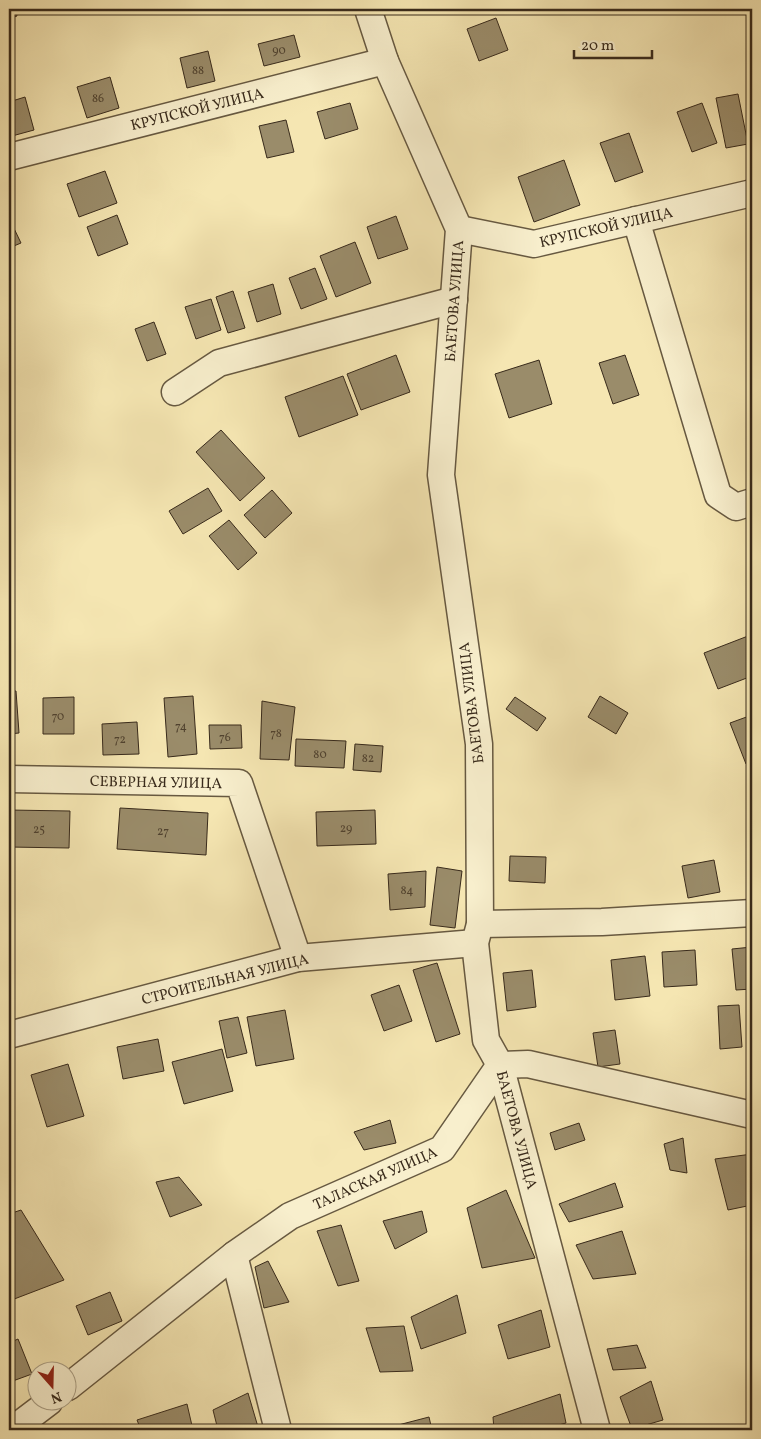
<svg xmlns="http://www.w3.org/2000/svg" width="761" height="1439" viewBox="0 0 761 1439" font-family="Vollkorn,serif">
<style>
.building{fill:#9a8c6a;stroke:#382a1b}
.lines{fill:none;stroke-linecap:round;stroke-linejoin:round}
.street-casing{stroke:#675941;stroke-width:29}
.street{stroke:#f8efcd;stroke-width:26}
.labels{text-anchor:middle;stroke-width:4;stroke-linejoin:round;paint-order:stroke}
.number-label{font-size:12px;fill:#50422f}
.street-label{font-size:15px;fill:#382a1b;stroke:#f8efcd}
</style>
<rect width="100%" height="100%" fill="#f5e6b2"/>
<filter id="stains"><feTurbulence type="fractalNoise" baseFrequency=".004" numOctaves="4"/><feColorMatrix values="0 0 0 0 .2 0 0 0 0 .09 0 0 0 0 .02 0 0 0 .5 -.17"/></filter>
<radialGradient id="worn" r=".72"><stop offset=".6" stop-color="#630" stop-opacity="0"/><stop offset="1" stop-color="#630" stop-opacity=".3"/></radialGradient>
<g class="building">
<path d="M9 9H15L17 16 9 19Z"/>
<path d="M496 18 508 50 479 61 467 29Z"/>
<path d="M294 35 300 57 264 66 258 44Z"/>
<path d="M208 51 215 81 187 88 180 58Z"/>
<path d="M110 77 119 108 87 118 77 87Z"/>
<path d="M738 94 748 144 726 148 716 98Z"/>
<path d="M25 97 34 130 12 136 9 124V102Z"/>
<path d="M350 103 358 129 325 139 317 112Z"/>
<path d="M702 103 717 143 692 152 677 112Z"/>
<path d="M286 120 294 152 267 158 259 126Z"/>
<path d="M629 133 643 172 615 182 600 143Z"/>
<path d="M564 160 580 205 534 222 518 177Z"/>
<path d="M105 171 117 203 79 217 67 184Z"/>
<path d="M117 215 128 244 98 256 87 227Z"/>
<path d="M396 216 408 249 378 259 367 227Z"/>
<path d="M9 218 21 243 9 248Z"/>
<path d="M355 242 371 283 336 297 320 256Z"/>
<path d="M315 268 327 299 301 309 289 278Z"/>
<path d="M273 284 281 314 257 322 248 292Z"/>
<path d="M233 291 245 328 228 333 216 297Z"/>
<path d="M211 299 221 330 196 339 185 307Z"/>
<path d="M154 322 166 354 147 361 135 329Z"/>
<path d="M396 355 410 392 361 410 347 374Z"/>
<path d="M625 355 639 395 613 404 599 363Z"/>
<path d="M539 360 552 404 509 418 495 374Z"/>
<path d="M343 376 358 415 299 437 285 397Z"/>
<path d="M221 430 265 478 240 501 196 452Z"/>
<path d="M208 488 222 511 183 534 169 511Z"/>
<path d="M272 490 292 513 265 538 244 515Z"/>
<path d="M229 520 257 553 238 570 209 536Z"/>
<path d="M748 636 752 648V676L718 689 704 653Z"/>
<path d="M9 691H16L19 733 9 734Z"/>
<path d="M193 696 197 754 168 757 164 698Z"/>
<path d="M600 696 628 713 616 734 588 717Z"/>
<path d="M74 697V734H43V698Z"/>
<path d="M515 697 546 718 537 731 506 709Z"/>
<path d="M262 701 295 707 289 760 260 759Z"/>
<path d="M752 715V762L746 764 730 723Z"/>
<path d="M137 722 139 754 103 755 102 724Z"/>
<path d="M209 725H241L242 748 210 749Z"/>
<path d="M296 739 346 741 344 768 295 766Z"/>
<path d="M355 744 383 746 381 772 353 770Z"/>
<path d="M120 808 208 813 206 855 117 849Z"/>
<path d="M9 810 70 811 69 848 9 847Z"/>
<path d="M375 810 376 844 317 846 316 812Z"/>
<path d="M510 856 546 857 545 883 509 881Z"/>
<path d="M714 860 720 892 688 898 682 866Z"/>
<path d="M437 867 462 871 455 928 430 925Z"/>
<path d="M426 871 425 907 390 910 388 874Z"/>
<path d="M752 947V989L736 990 732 949Z"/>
<path d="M695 950 697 985 664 987 662 952Z"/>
<path d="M645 956 650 996 615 1000 611 960Z"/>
<path d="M437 963 460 1034 436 1042 413 970Z"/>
<path d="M532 970 536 1007 507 1011 503 973Z"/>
<path d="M399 985 412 1021 384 1031 371 995Z"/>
<path d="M739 1005 742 1047 720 1049 718 1006Z"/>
<path d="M285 1010 294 1059 256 1066 247 1017Z"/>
<path d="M238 1017 247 1053 227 1058 219 1021Z"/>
<path d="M615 1030 620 1064 598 1067 593 1033Z"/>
<path d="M158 1039 164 1071 123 1079 117 1047Z"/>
<path d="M222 1049 233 1091 184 1104 172 1062Z"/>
<path d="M68 1064 84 1116 47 1127 31 1075Z"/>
<path d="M390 1120 396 1143 364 1150 354 1132Z"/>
<path d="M579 1123 585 1140 555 1150 550 1133Z"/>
<path d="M683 1138 687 1173 670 1170 664 1144Z"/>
<path d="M752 1154V1205L728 1210 715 1159Z"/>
<path d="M179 1177 202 1205 170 1217 156 1182Z"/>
<path d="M615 1183 623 1207 569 1222 559 1204Z"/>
<path d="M506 1190 535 1258 482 1268 467 1208Z"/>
<path d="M21 1210 64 1280 9 1301V1214Z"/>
<path d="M422 1211 427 1232 395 1249 383 1221Z"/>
<path d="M341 1225 359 1281 338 1286 317 1231Z"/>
<path d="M622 1231 636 1274 593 1279 576 1245Z"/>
<path d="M268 1261 289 1302 264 1308 255 1267Z"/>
<path d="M110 1292 122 1321 88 1335 76 1306Z"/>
<path d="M457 1295 466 1333 421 1349 411 1317Z"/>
<path d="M541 1310 550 1347 508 1359 498 1325Z"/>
<path d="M404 1326 413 1371 380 1372 366 1328Z"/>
<path d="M18 1339 32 1374 10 1382 9 1343Z"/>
<path d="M637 1345 646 1368 613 1370 607 1349Z"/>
<path d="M651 1381 663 1420 632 1429 620 1397Z"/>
<path d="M248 1393 258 1427 251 1430H218L213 1410Z"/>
<path d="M560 1394 566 1423 540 1430H494L493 1417Z"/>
<path d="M187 1404 193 1430H141L137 1420Z"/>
<path d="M429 1417 432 1430H379Z"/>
<path d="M109 1425 110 1430H83Z"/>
</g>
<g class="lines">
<defs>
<g id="street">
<path d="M368 9 385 61 459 229 441 475 479 744 480 924 475 943 486 1040 500 1065 597 1430"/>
<path d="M9 157 385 61"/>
<path d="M636 220 718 495 736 507 752 502"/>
<path d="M459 229 534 244 752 193"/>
<path d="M175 392 219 363 454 300"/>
<path d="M9 779 239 783 298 958"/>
<path d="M480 924 602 922 752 913"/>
<path d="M9 1035 298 958 475 943"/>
<path d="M234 1255 278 1430"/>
<path d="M68 1387 234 1255 290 1216 442 1149 500 1065 528 1064 752 1115"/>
<path d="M12 1430 49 1402"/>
</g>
</defs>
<use href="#street" class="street-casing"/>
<use href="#street" class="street"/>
</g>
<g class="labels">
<g class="number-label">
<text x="279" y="54">90</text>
<text x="198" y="74">88</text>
<text x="98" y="102">86</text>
<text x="58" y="720">70</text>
<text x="181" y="730">74</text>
<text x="276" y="737">78</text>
<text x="225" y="741">76</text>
<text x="120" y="743">72</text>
<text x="320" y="758">80</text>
<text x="368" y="762">82</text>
<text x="346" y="832">29</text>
<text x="39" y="833">25</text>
<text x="163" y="835">27</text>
<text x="407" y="894">84</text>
</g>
<g class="street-label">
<text transform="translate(197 109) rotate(-14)" y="5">КРУПСКОЙ УЛИЦА</text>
<text transform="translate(606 227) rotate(-13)" y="5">КРУПСКОЙ УЛИЦА</text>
<text transform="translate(454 301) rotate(-86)" y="5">БАЕТОВА УЛИЦА</text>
<text transform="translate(471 703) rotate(-97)" y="5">БАЕТОВА УЛИЦА</text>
<text transform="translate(156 782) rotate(1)" y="5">СЕВЕРНАЯ УЛИЦА</text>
<text transform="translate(225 979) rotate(-14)" y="5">СТРОИТЕЛЬНАЯ УЛИЦА</text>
<text transform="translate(517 1130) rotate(75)" y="5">БАЕТОВА УЛИЦА</text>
<text transform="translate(375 1178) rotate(-24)" y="5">ТАЛАСКАЯ УЛИЦА</text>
</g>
</g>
<rect width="761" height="1439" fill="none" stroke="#f5e6b2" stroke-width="30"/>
<rect x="10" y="10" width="741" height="1419" fill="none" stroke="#382a1b" stroke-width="2.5"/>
<rect x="15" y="15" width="731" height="1409" fill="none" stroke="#382a1b"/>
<g transform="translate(52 1386) rotate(160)"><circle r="24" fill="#f8efcd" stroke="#aba086"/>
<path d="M0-4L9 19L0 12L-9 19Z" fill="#8f2418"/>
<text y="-8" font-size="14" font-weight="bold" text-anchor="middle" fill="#382a1b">N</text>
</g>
<path d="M574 50v8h78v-8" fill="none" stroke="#382a1b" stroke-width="2.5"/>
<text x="581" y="50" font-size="15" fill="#382a1b" stroke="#f8efcd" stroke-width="4" paint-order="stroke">20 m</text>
<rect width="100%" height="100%" filter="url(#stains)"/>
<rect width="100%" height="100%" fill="url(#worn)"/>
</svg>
